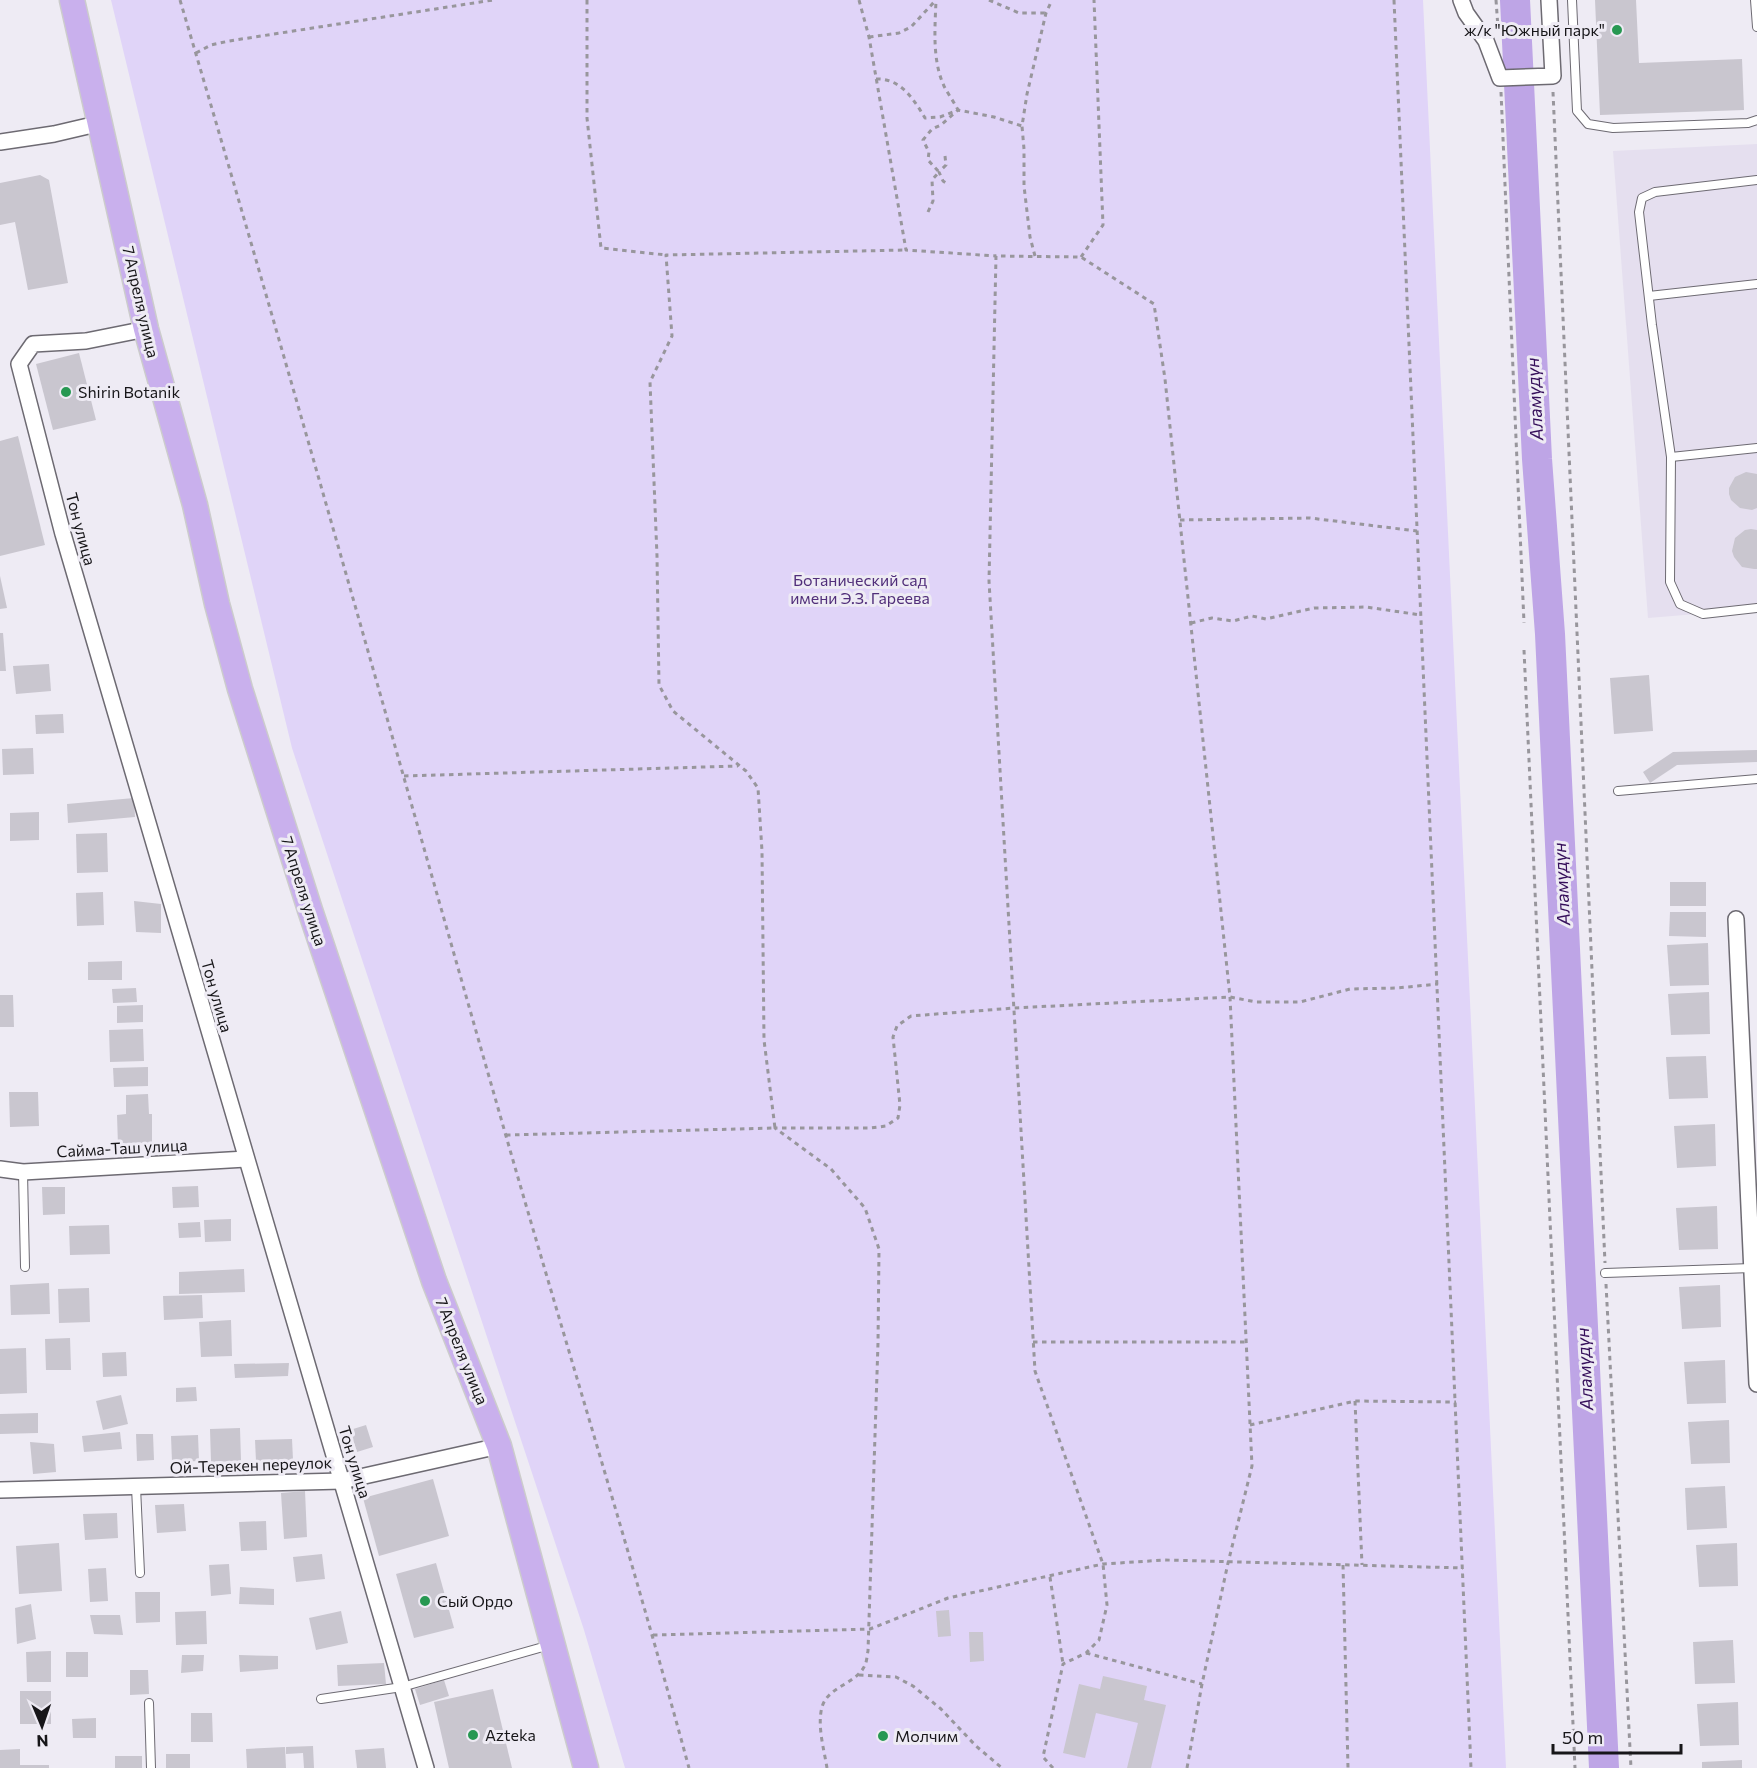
<svg xmlns="http://www.w3.org/2000/svg" width="1757" height="1768" viewBox="0 0 1757 1768" font-family="Commissioner,sans-serif">
<style>
.built{fill:#e5dfef}
.green{fill:#e0d4f8}
.lines{fill:none;stroke-linecap:round;stroke-linejoin:round}
.river{stroke:#bea5e6;stroke-width:30}
.building{fill:#c9c6cf}
.lane-casing{stroke:#6d6a72;stroke-width:10}
.street-casing{stroke:#6d6a72;stroke-width:18}
.primary-casing{stroke:#ccc;stroke-width:27}
.path{stroke:#98969c;stroke-width:3;stroke-dasharray:4.5 4.5;stroke-linecap:butt}
.lane{stroke:#fff;stroke-width:8}
.street{stroke:#fff;stroke-width:15}
.primary{stroke:#c9b0ed;stroke-width:24}
.poi-dot{fill:#279852;stroke:#eeebf4;stroke-width:2}
.labels{text-anchor:middle;stroke-width:6;stroke-linejoin:round;paint-order:stroke}
.poi-label{font-size:16px;fill:#171619;stroke:#eeebf4;text-anchor:start}
.street-label{font-size:16px;fill:#171619;stroke:#eeebf4}
.park-label{font-size:16px;fill:#512f7a;stroke:#eeebf4}
.water-label{font-size:18px;font-style:italic;fill:#36105b;stroke:#eeebf4}
</style>
<rect width="100%" height="100%" fill="#eeebf4"/>
<path class="built" d="M1757 144V609L1648 618 1613 151Z"/>
<path class="green" d="M111 0H1423L1506 1768H625L584 1630 292 748Z"/>
<g class="lines">
<path class="river" d="M1515 0 1537 459 1550 634 1604 1768"/>
</g>
<g class="building">
<path d="M1595 0H1636L1639 63 1742 59 1744 110 1600 115Z"/>
<path d="M40 175 49 180 68 283 28 290 15 222 0 225V183Z"/>
<path d="M79 353 96 420 53 430 36 364Z"/>
<path d="M18 436 45 545 0 556V441Z"/>
<path d="M1746 472 1757 474V508L1752 510 1740 508 1731 500 1729 494V488L1735 477Z"/>
<path d="M1751 529 1757 530V569H1754L1742 567 1734 557 1732 551 1735 538 1745 530Z"/>
<path d="M0 576 7 608 0 609Z"/>
<path d="M0 633H3L6 671H0Z"/>
<path d="M49 664 51 691 16 694 13 666Z"/>
<path d="M1649 675 1653 731 1614 734 1610 678Z"/>
<path d="M63 714 64 733 36 734 35 715Z"/>
<path d="M33 748 34 774 3 775 2 749Z"/>
<path d="M1757 750V762L1677 765 1650 783 1643 772 1673 752Z"/>
<path d="M134 798 135 817 68 823 67 804Z"/>
<path d="M39 812V840L10 841V813Z"/>
<path d="M107 833 108 872 77 873 76 834Z"/>
<rect x="1670" y="882" width="36" height="24"/>
<path d="M103 892 104 925 77 926 76 893Z"/>
<path d="M134 901 161 904V933L136 932Z"/>
<path d="M1670 912H1706V937L1669 936Z"/>
<path d="M1708 943 1709 985 1670 986 1667 945Z"/>
<path d="M122 961V980H88V962Z"/>
<path d="M136 988 137 1002 113 1003 112 989Z"/>
<path d="M1709 992 1710 1034 1671 1035 1668 994Z"/>
<path d="M0 995H13L14 1027H0Z"/>
<path d="M143 1005V1022L117 1023V1006Z"/>
<path d="M143 1029 144 1061 110 1062 109 1030Z"/>
<path d="M1706 1056 1708 1098 1669 1099 1666 1057Z"/>
<path d="M148 1067V1086L114 1087 113 1068Z"/>
<path d="M9 1092H38L39 1126 10 1127Z"/>
<path d="M148 1094 149 1114H152V1146H118L117 1115 126 1114V1095Z"/>
<path d="M1715 1124 1716 1166 1677 1168 1674 1126Z"/>
<path d="M198 1186 199 1207 173 1208 172 1187Z"/>
<path d="M42 1187H65V1214L43 1215Z"/>
<path d="M1717 1206 1718 1249 1679 1250 1676 1208Z"/>
<path d="M231 1219V1241L205 1242 204 1220Z"/>
<path d="M200 1222 201 1237 179 1238 178 1223Z"/>
<path d="M109 1225 110 1254 70 1255 69 1226Z"/>
<path d="M244 1269 245 1292 179 1294V1272Z"/>
<path d="M49 1283 50 1314 11 1315 10 1285Z"/>
<path d="M1720 1285 1721 1327 1682 1329 1679 1287Z"/>
<path d="M89 1288 90 1322 59 1323 58 1289Z"/>
<path d="M202 1295 203 1318 164 1320 163 1296Z"/>
<path d="M231 1320 232 1356 201 1357 199 1322Z"/>
<path d="M70 1338 71 1370H46L45 1339Z"/>
<path d="M26 1348 27 1393 0 1394V1349Z"/>
<path d="M126 1352 127 1376 103 1377 102 1353Z"/>
<path d="M1725 1360 1726 1403 1687 1404 1684 1362Z"/>
<path d="M289 1363 288 1376 235 1378 234 1364Z"/>
<path d="M196 1387 197 1401 176 1402V1388Z"/>
<path d="M121 1395 128 1424 103 1430 96 1401Z"/>
<path d="M38 1413V1433L0 1434V1414Z"/>
<path d="M1729 1420 1730 1463 1691 1464 1688 1422Z"/>
<path d="M366 1425 373 1447 357 1452 350 1430Z"/>
<path d="M240 1428 241 1461 211 1462 210 1429Z"/>
<path d="M120 1432 122 1449 84 1452 82 1436Z"/>
<path d="M136 1434H153L154 1460 137 1461Z"/>
<path d="M198 1435 199 1461 172 1462 171 1436Z"/>
<path d="M292 1439 293 1460 256 1461 255 1440Z"/>
<path d="M30 1442 54 1444 56 1472 33 1474Z"/>
<path d="M433 1479 449 1536 379 1556 363 1498Z"/>
<path d="M1725 1486 1727 1528 1687 1530 1685 1488Z"/>
<path d="M305 1491 307 1537 284 1539 281 1493Z"/>
<path d="M184 1504 186 1531 157 1533 155 1505Z"/>
<path d="M117 1513 118 1538 85 1540 83 1514Z"/>
<path d="M266 1521 267 1550 241 1551 239 1522Z"/>
<path d="M59 1543 62 1591 19 1594 16 1546Z"/>
<path d="M1737 1543 1738 1586 1699 1587 1696 1545Z"/>
<path d="M322 1554 325 1579 296 1582 293 1557Z"/>
<path d="M436 1563 454 1628 414 1638 396 1574Z"/>
<path d="M229 1564 231 1594 211 1596 209 1565Z"/>
<path d="M106 1568 108 1601 90 1602 88 1569Z"/>
<path d="M240 1587 274 1589V1605L239 1604Z"/>
<path d="M135 1592H160V1622L136 1623Z"/>
<path d="M31 1604 36 1639 17 1644 15 1608Z"/>
<path d="M949 1610 951 1636 938 1637 936 1611Z"/>
<path d="M206 1611 207 1644 176 1645 175 1612Z"/>
<path d="M341 1611 348 1643 316 1650 309 1618Z"/>
<path d="M90 1615H120L123 1635 94 1634Z"/>
<path d="M969 1632H983L984 1661 970 1662Z"/>
<path d="M1733 1640 1735 1683 1695 1684 1693 1642Z"/>
<path d="M51 1651V1682H27L26 1652Z"/>
<rect x="66" y="1652" width="22" height="25"/>
<path d="M182 1655H204L203 1671 181 1673Z"/>
<path d="M239 1655 278 1656V1669L240 1672Z"/>
<path d="M384 1663 386 1684 338 1686 337 1665Z"/>
<path d="M130 1670H148L149 1694 130 1695Z"/>
<path d="M1103 1676 1147 1686 1144 1700 1166 1705 1151 1768H1127L1138 1723 1096 1713 1085 1758 1063 1753 1079 1684 1100 1689Z"/>
<path d="M444 1680 449 1696 420 1705 415 1689Z"/>
<path d="M493 1689 512 1768H449L434 1702Z"/>
<rect x="20" y="1691" width="31" height="33"/>
<path d="M1738 1702 1739 1745 1700 1746 1697 1704Z"/>
<path d="M191 1713H212L213 1742H191Z"/>
<path d="M96 1718V1738H73L72 1719Z"/>
<path d="M313 1746 314 1768H304L303 1753 286 1754V1747Z"/>
<path d="M285 1747 286 1768H247L246 1749Z"/>
<path d="M384 1748 386 1768H357L355 1750Z"/>
<path d="M20 1749V1765H49V1768H0V1750Z"/>
<rect x="166" y="1754" width="24" height="14"/>
<rect x="115" y="1756" width="27" height="12"/>
<path d="M1742 1760V1768H1702V1762Z"/>
</g>
<g class="lines">
<defs>
<g id="lane">
<path d="M1572 0 1577 111 1588 124 1613 128 1748 123 1757 120"/>
<path d="M1755 0 1757 27"/>
<path d="M1757 180 1655 192 1642 198 1639 212 1652 325 1671 457 1670 582 1680 604 1703 614 1757 608"/>
<path d="M1649 296 1757 284"/>
<path d="M1671 457 1757 448"/>
<path d="M1618 791 1757 779"/>
<path d="M23 1172 25 1267"/>
<path d="M1605 1273 1752 1268"/>
<path d="M136 1487 140 1573"/>
<path d="M321 1699 402 1687 550 1645"/>
<path d="M149 1703 151 1768"/>
</g>
<g id="street">
<path d="M1461 0 1466 13 1486 41 1500 78 1553 76 1549 0"/>
<path d="M0 142 54 134 101 123"/>
<path d="M146 329 86 341 33 344 19 364 63 534 426 1768"/>
<path d="M1736 919 1757 1384"/>
<path d="M0 1169 23 1172 246 1159"/>
<path d="M0 1490 342 1481 499 1446"/>
</g>
<path id="primary" d="M72 0 146 329 195 505 217 604 240 689 310 910 434 1281 499 1446 586 1768"/>
</defs>
<use href="#lane" class="lane-casing"/>
<use href="#street" class="street-casing"/>
<use href="#primary" class="primary-casing"/>
<g class="path">
<path d="M180 0C291 375 396 752 504 1129 565 1342 631 1554 689 1768"/>
<path d="M587 0V118L601 248 666 255"/>
<path d="M859 0 869 37 906 250 996 256"/>
<path d="M989 0 1019 13H1046"/>
<path d="M1394 0 1471 1768"/>
<path d="M1496 0 1498 28"/>
<path d="M869 37 899 33 911 27 935 1"/>
<path d="M196 53 211 45 229 41 493 0"/>
<path d="M876 79C900 78 913 98 925 118L940 117 958 110C954 102 948 94 944 86 932 60 935 28 936 0"/>
<path d="M1501 92 1524 623"/>
<path d="M1553 92 1605 1263"/>
<path d="M945 156 946 165 939 172 943 181 949 185"/>
<path d="M928 212 933 201 932 180 939 172 928 160 929 152 923 140 932 129 941 125 958 110 994 117 1022 126"/>
<path d="M1035 256 1030 237 1024 186V149L1022 126 1027 94 1046 13 1052 0"/>
<path d="M1081 257 1103 225 1094 0"/>
<path d="M1180 520 1310 518 1417 531"/>
<path d="M1191 623 1212 618 1233 621 1252 616 1266 619 1314 608 1366 607 1421 615"/>
<path d="M1524 650 1575 1768"/>
<path d="M404 776 738 766"/>
<path d="M506 1135 775 1128 764 1040 762 851 758 788 746 771 673 711 659 685 657 556 650 382 672 336 666 255 906 250"/>
<path d="M1606 1284 1631 1768"/>
<path d="M1033 1342H1247"/>
<path d="M1355 1401 1362 1565"/>
<path d="M1250 1425 1355 1401 1456 1402"/>
<path d="M1343 1565 1348 1768"/>
<path d="M1050 1577 1063 1664"/>
<path d="M653 1635 870 1629 948 1598 1103 1564 1165 1560 1463 1568"/>
<path d="M1086 1653 1202 1684"/>
<path d="M859 1675 896 1677 913 1686 941 1709 976 1746 1002 1768"/>
<path d="M827 1768C824 1749 817 1726 822 1707 828 1686 857 1684 865 1665 867 1661 867 1655 868 1651L878 1343 879 1249 865 1208 831 1169 775 1128H870L886 1126 898 1118 900 1105 893 1037 897 1026 911 1016 1014 1008 1230 997 1256 1002H1300L1350 989 1397 988 1438 984"/>
<path d="M1053 1768 1043 1757 1063 1664 1086 1653 1099 1640 1107 1605 1103 1564 1035 1371 989 581 996 256 1081 257 1154 304 1165 379 1230 997 1252 1466 1228 1563 1202 1684 1187 1768"/>
</g>
<use href="#lane" class="lane"/>
<use href="#street" class="street"/>
<use href="#primary" class="primary"/>
</g>
<g class="poi-dot">
<circle cx="1617" cy="30" r="6"/>
<circle cx="66" cy="392" r="6"/>
<circle cx="425" cy="1601" r="6"/>
<circle cx="473" cy="1735" r="6"/>
<circle cx="883" cy="1736" r="6"/>
</g>
<g class="labels">
<g class="poi-label">
<text x="1605" y="36" text-anchor="end">ж/к "Южный парк"</text>
<text x="78" y="398">Shirin Botanik</text>
<text x="437" y="1607">Сый Ордо</text>
<text x="485" y="1741">Azteka</text>
<text x="895" y="1742">Молчим</text>
</g>
<g class="street-label">
<text transform="translate(141 302) rotate(77)" y="6">7 Апреля улица</text>
<text transform="translate(81 529) rotate(75)" y="6">Тон улица</text>
<text transform="translate(304 891) rotate(72)" y="6">7 Апреля улица</text>
<text transform="translate(217 996) rotate(74)" y="6">Тон улица</text>
<text transform="translate(122 1148) rotate(-3)" y="6">Сайма-Таш улица</text>
<text transform="translate(462 1351) rotate(68)" y="6">7 Апреля улица</text>
<text transform="translate(355 1462) rotate(73)" y="6">Тон улица</text>
<text transform="translate(251 1465) rotate(-2)" y="6">Ой-Терекен переулок</text>
</g>
<g class="park-label">
<text x="860" y="586">Ботанический сад<tspan x="860" dy="18">имени Э.З. Гареева</tspan></text>
</g>
<g class="water-label">
<text transform="translate(1535 399) rotate(-93)" y="6">Аламүдүн</text>
<text transform="translate(1562 884) rotate(-93)" y="6">Аламүдүн</text>
<text transform="translate(1585 1369) rotate(-93)" y="6">Аламүдүн</text>
</g>
</g>
<g transform="translate(42 1726) rotate(178)" stroke="#eeebf4" stroke-width="4.5" paint-order="stroke">
<path d="M0-4.5L10 22L0 15L-10 22Z" fill="#171619"/>
<text y="-9" font-size="16" font-weight="bold" text-anchor="middle" fill="#171619">N</text>
</g>
<path d="M1553 1744v9h128v-9" fill="none" stroke="#171619" stroke-width="3"/>
<text x="1562" y="1744" font-size="18" fill="#171619" stroke="#eeebf4" stroke-width="4.5" paint-order="stroke">50 m</text>
</svg>
